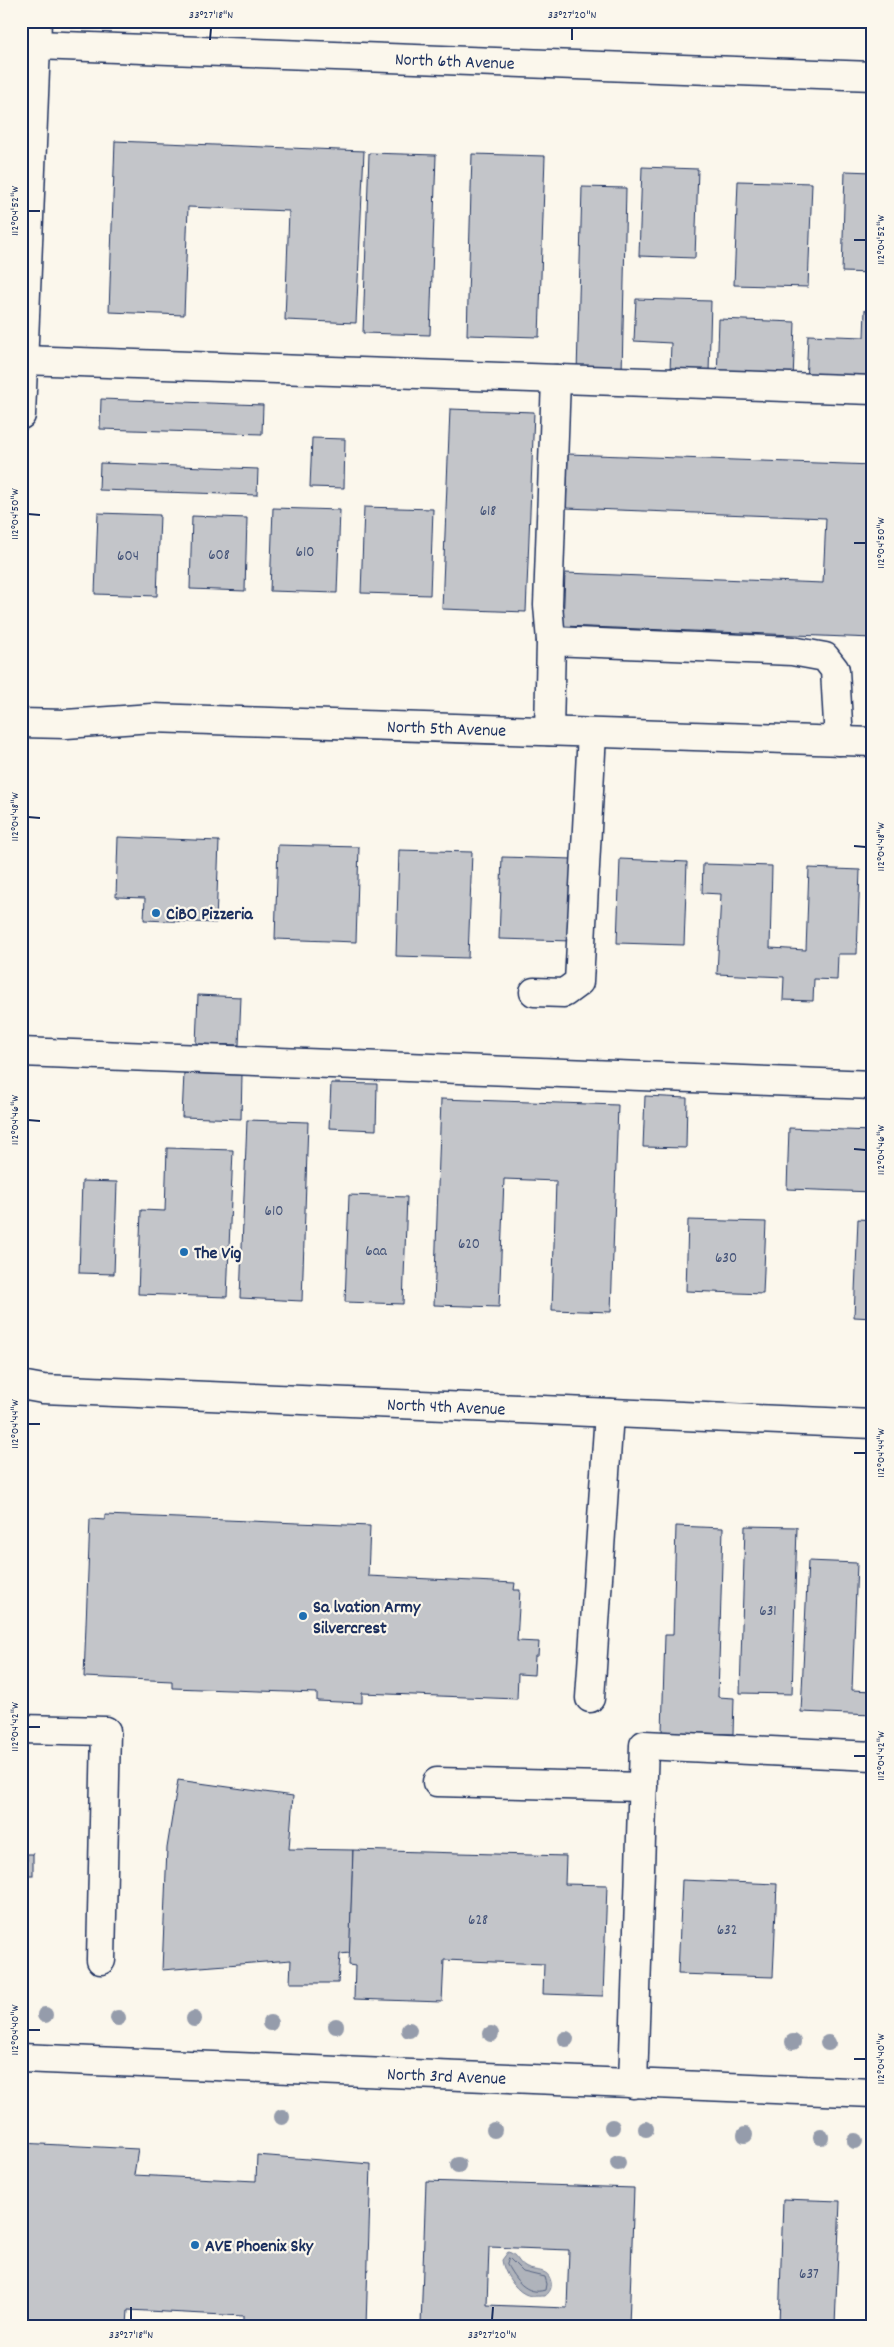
<svg xmlns="http://www.w3.org/2000/svg" width="894" height="2347" viewBox="0 0 894 2347" font-family="Dekko,sans-serif">
<style>
.water{fill:#afb3bb;stroke:#747e96}
.lines{fill:none;stroke-linecap:round;stroke-linejoin:round}
.shore{stroke:#566483;stroke-width:1}
.building{fill:#c3c5c9;stroke:#1b2f5e;fill-rule:evenodd}
.minor-casing{stroke:#1b2f5e;stroke-width:31}
.minor{stroke:#fbf7ec;stroke-width:28}
.tree{fill:#959cab}
.ticks{fill:none;stroke:#1b2f5e;stroke-width:2}
.poi-dot{fill:#1f6fb2;stroke:#fbf7ec;stroke-width:2}
.labels{text-anchor:middle;stroke-width:4.5;stroke-linejoin:round;paint-order:stroke}
.number-label{font-size:15px;fill:#455479}
.street-label{font-size:18px;fill:#1b2f5e;stroke:#fbf7ec}
.poi-label{font-size:18px;font-weight:bold;fill:#1b2f5e;stroke:#fbf7ec;text-anchor:start}
.neatline{fill:none;stroke:#1b2f5e;stroke-width:2}
.ticks-label{font-size:12px;text-anchor:middle;fill:#1b2f5e}
</style>
<rect width="100%" height="100%" fill="#fbf7ec"/>
<filter id="ink" filterUnits="userSpaceOnUse"><feTurbulence type="fractalNoise" baseFrequency=".02" numOctaves="2"/><feDisplacementMap in="SourceGraphic" scale="10" xChannelSelector="R" yChannelSelector="G"/><feConvolveMatrix kernelMatrix="1 2 1 2 8 2 1 2 1" color-interpolation-filters="sRGB"/></filter>
<g filter="url(#ink)">
<path class="water" d="M508 2252C517 2254 518 2263 525 2267 535 2273 548 2267 551 2282 552 2288 550 2292 545 2296 539 2296 531 2297 525 2294 514 2289 503 2271 502 2260Z"/>
<g class="lines">
<path class="shore" d="M509 2258 523 2272 544 2277 546 2284 545 2290C526 2296 515 2279 507 2265Z"/>
</g>
<g class="building">
<path d="M115 141 364 151 356 323 285 320 289 211 188 207 184 315 109 312Z"/>
<path d="M369 153 436 155 430 335 363 333Z"/>
<path d="M472 154 545 156 539 337 467 335Z"/>
<path d="M642 167 698 169 695 258 639 256Z"/>
<path d="M845 171 873 172V273L842 272Z"/>
<path d="M738 181 812 183 808 287 734 285Z"/>
<path d="M582 187 626 188 622 374 577 373Z"/>
<path d="M636 299 711 301 709 373 670 372 671 343 634 341Z"/>
<path d="M865 310H873V387L806 385 808 335 864 337Z"/>
<path d="M719 319 795 322 793 382 717 379Z"/>
<path d="M101 399 263 405 262 434 100 429Z"/>
<path d="M450 409 534 412 526 612 442 609Z"/>
<path d="M312 438 345 439 344 488 310 487Z"/>
<path d="M568 454 873 465V638L563 626 565 573 823 583 826 518 566 508Z"/>
<path d="M100 463 258 469 257 495 99 490Z"/>
<path d="M364 507 433 509 430 595 361 593Z"/>
<path d="M273 508 340 510 337 593 270 591Z"/>
<path d="M98 513 160 515 157 596 95 594Z"/>
<path d="M192 516 247 518 245 591 190 589Z"/>
<path d="M118 837 219 841 216 923 144 920 145 898 116 897Z"/>
<path d="M278 845 359 847 356 942 275 939Z"/>
<path d="M399 850 472 852 468 958 396 956Z"/>
<path d="M502 857 573 859 571 941 499 939Z"/>
<path d="M620 859 687 862 684 945 617 943Z"/>
<path d="M703 864 772 866 770 948 806 950 809 868 860 870 857 954H838L837 980 814 979 813 1001 783 1000 784 977 717 974 721 894 702 893Z"/>
<path d="M198 995 241 997 239 1045 196 1044Z"/>
<path d="M184 1073 242 1075 241 1119 182 1117Z"/>
<path d="M331 1083 377 1084 376 1130 329 1128Z"/>
<path d="M645 1096 687 1098 686 1148 643 1147Z"/>
<path d="M441 1099 618 1105 611 1312 552 1310 556 1181 504 1179 499 1307 434 1305Z"/>
<path d="M247 1120 308 1122 302 1301 240 1298Z"/>
<path d="M789 1128 873 1131V1192L787 1189Z"/>
<path d="M167 1148 233 1150 227 1297 138 1294 141 1210 165 1211Z"/>
<path d="M82 1181 117 1182 114 1274 79 1273Z"/>
<path d="M349 1195 407 1197 403 1304 345 1302Z"/>
<path d="M858 1219 873 1220V1318L854 1317Z"/>
<path d="M688 1220 766 1222 763 1294 686 1291Z"/>
<path d="M105 1515 370 1526 368 1576 515 1583 514 1590H520L517 1641 539 1642 538 1656H535L534 1675 518 1674 517 1699 362 1693V1703L317 1701V1693L172 1688V1681L84 1677 90 1519 105 1520Z"/>
<path d="M676 1526 723 1528 718 1697 734 1698 733 1734 662 1732 665 1635H673Z"/>
<path d="M745 1526 797 1527 792 1694 740 1693Z"/>
<path d="M808 1561 857 1563 852 1690 873 1691V1715L801 1712Z"/>
<path d="M178 1780 293 1796 289 1849 353 1850 350 1953 340 1954 338 1983H290L291 1960 162 1970 167 1848Z"/>
<path d="M353 1850 566 1856 565 1884 607 1885 603 1996 543 1994 544 1964 444 1960 442 2002 354 1999 355 1966 349 1965Z"/>
<rect x="27" y="1854" width="6" height="21"/>
<path d="M682 1880 777 1884 773 1977 678 1974Z"/>
<path d="M21 2143 138 2149 134 2175 256 2181 257 2155 371 2164 366 2326H243V2316L128 2310 127 2326H21Z"/>
<path d="M426 2181 634 2188 629 2326H421ZM489 2247 569 2250 567 2308 487 2305Z"/>
<path d="M783 2199 840 2201 835 2326H779Z"/>
</g>
<g class="lines">
<defs>
<g id="minor">
<path id="s1" d="M36 45 873 76"/>
<path d="M23 360 873 390"/>
<path d="M21 415 37 21"/>
<path d="M551 641 548 605 556 379"/>
<path id="s2" d="M21 723 66 724 152 718 873 742"/>
<path d="M549 731 551 641 792 651 825 657 835 670 839 741"/>
<path d="M534 992 564 993 579 982 592 733"/>
<path d="M21 1052 873 1085"/>
<path id="s3" d="M21 1385 43 1389 873 1424"/>
<path d="M590 1698 609 1413"/>
<path d="M21 1729 106 1731 101 1960"/>
<path d="M437 1782 643 1787"/>
<path id="s4" d="M21 2058 873 2093"/>
<path d="M633 2084 644 1745 873 1756"/>
</g>
</defs>
<use href="#minor" class="minor-casing"/>
<use href="#minor" class="minor"/>
</g>
<g class="tree">
<circle cx="45" cy="2015" r="8"/>
<circle cx="118" cy="2018" r="8"/>
<circle cx="194" cy="2019" r="8"/>
<circle cx="270" cy="2023" r="8"/>
<circle cx="336" cy="2026" r="8"/>
<circle cx="409" cy="2030" r="8"/>
<circle cx="491" cy="2034" r="8"/>
<circle cx="566" cy="2039" r="8"/>
<circle cx="793" cy="2042" r="8"/>
<circle cx="828" cy="2043" r="8"/>
<circle cx="282" cy="2117" r="8"/>
<circle cx="612" cy="2127" r="8"/>
<circle cx="646" cy="2129" r="8"/>
<circle cx="494" cy="2130" r="8"/>
<circle cx="745" cy="2135" r="8"/>
<circle cx="821" cy="2137" r="8"/>
<circle cx="855" cy="2141" r="8"/>
<circle cx="618" cy="2163" r="8"/>
<circle cx="458" cy="2165" r="8"/>
</g>
</g>
<path class="ticks" d="M210 40 211 28M572 40V28M28 211H40M854 240H866M28 514 40 515M854 543H866M28 817 40 818M854 846 866 847M28 1120 40 1121M854 1149 866 1150M28 1424H40M854 1453H866M28 1727H40M854 1756H866M28 2030H40M854 2059H866M131 2320V2307M492 2320 493 2307"/>
<g class="poi-dot">
<circle cx="156" cy="913" r="5"/>
<circle cx="184" cy="1252" r="5"/>
<circle cx="303" cy="1616" r="5"/>
<circle cx="195" cy="2245" r="5"/>
</g>
<g class="labels">
<g class="number-label">
<text x="488" y="515">618</text>
<text x="305" y="556">610</text>
<text x="219" y="559">608</text>
<text x="128" y="560">604</text>
<text x="274" y="1215">610</text>
<text x="469" y="1248">620</text>
<text x="376" y="1255">6aa</text>
<text x="726" y="1262">630</text>
<text x="768" y="1615">631</text>
<text x="478" y="1924">628</text>
<text x="727" y="1934">632</text>
<text x="809" y="2278">637</text>
</g>
<g class="street-label">
<text dy="6" stroke="none"><textPath href="#s1" startOffset="419">North 6th Avenue</textPath></text>
<text dy="6" stroke="none"><textPath href="#s2" startOffset="426">North 5th Avenue</textPath></text>
<text dy="6" stroke="none"><textPath href="#s3" startOffset="426">North 4th Avenue</textPath></text>
<text dy="6" stroke="none"><textPath href="#s4" startOffset="426">North 3rd Avenue</textPath></text>
</g>
<g class="poi-label">
<text x="166" y="919">CiBO Pizzeria</text>
<text x="194" y="1258">The Vig</text>
<text x="313" y="1612">Sa lvation Army<tspan x="313" dy="21">Silvercrest</tspan></text>
<text x="205" y="2251">AVE Phoenix Sky</text>
</g>
</g>
<rect width="894" height="2347" fill="none" stroke="#fbf7ec" stroke-width="55"/>
<rect x="28" y="28" width="838" height="2292" class="neatline"/>
<g class="ticks-label">
<text x="211" y="18">33°27'18"N</text>
<text x="572" y="18">33°27'20"N</text>
<text transform="translate(14 211) rotate(-90)" y="4">112°04'52"W</text>
<text transform="translate(880 240) rotate(-90)" y="4">112°04'52"W</text>
<text transform="translate(14 514) rotate(-90)" y="4">112°04'50"W</text>
<text transform="translate(880 543) rotate(-90)" y="4">112°04'50"W</text>
<text transform="translate(14 817) rotate(-90)" y="4">112°04'48"W</text>
<text transform="translate(880 847) rotate(-90)" y="4">112°04'48"W</text>
<text transform="translate(14 1120) rotate(-90)" y="4">112°04'46"W</text>
<text transform="translate(880 1150) rotate(-90)" y="4">112°04'46"W</text>
<text transform="translate(14 1424) rotate(-90)" y="4">112°04'44"W</text>
<text transform="translate(880 1453) rotate(-90)" y="4">112°04'44"W</text>
<text transform="translate(14 1727) rotate(-90)" y="4">112°04'42"W</text>
<text transform="translate(880 1756) rotate(-90)" y="4">112°04'42"W</text>
<text transform="translate(14 2030) rotate(-90)" y="4">112°04'40"W</text>
<text transform="translate(880 2059) rotate(-90)" y="4">112°04'40"W</text>
<text x="131" y="2338">33°27'18"N</text>
<text x="492" y="2338">33°27'20"N</text>
</g>
</svg>
